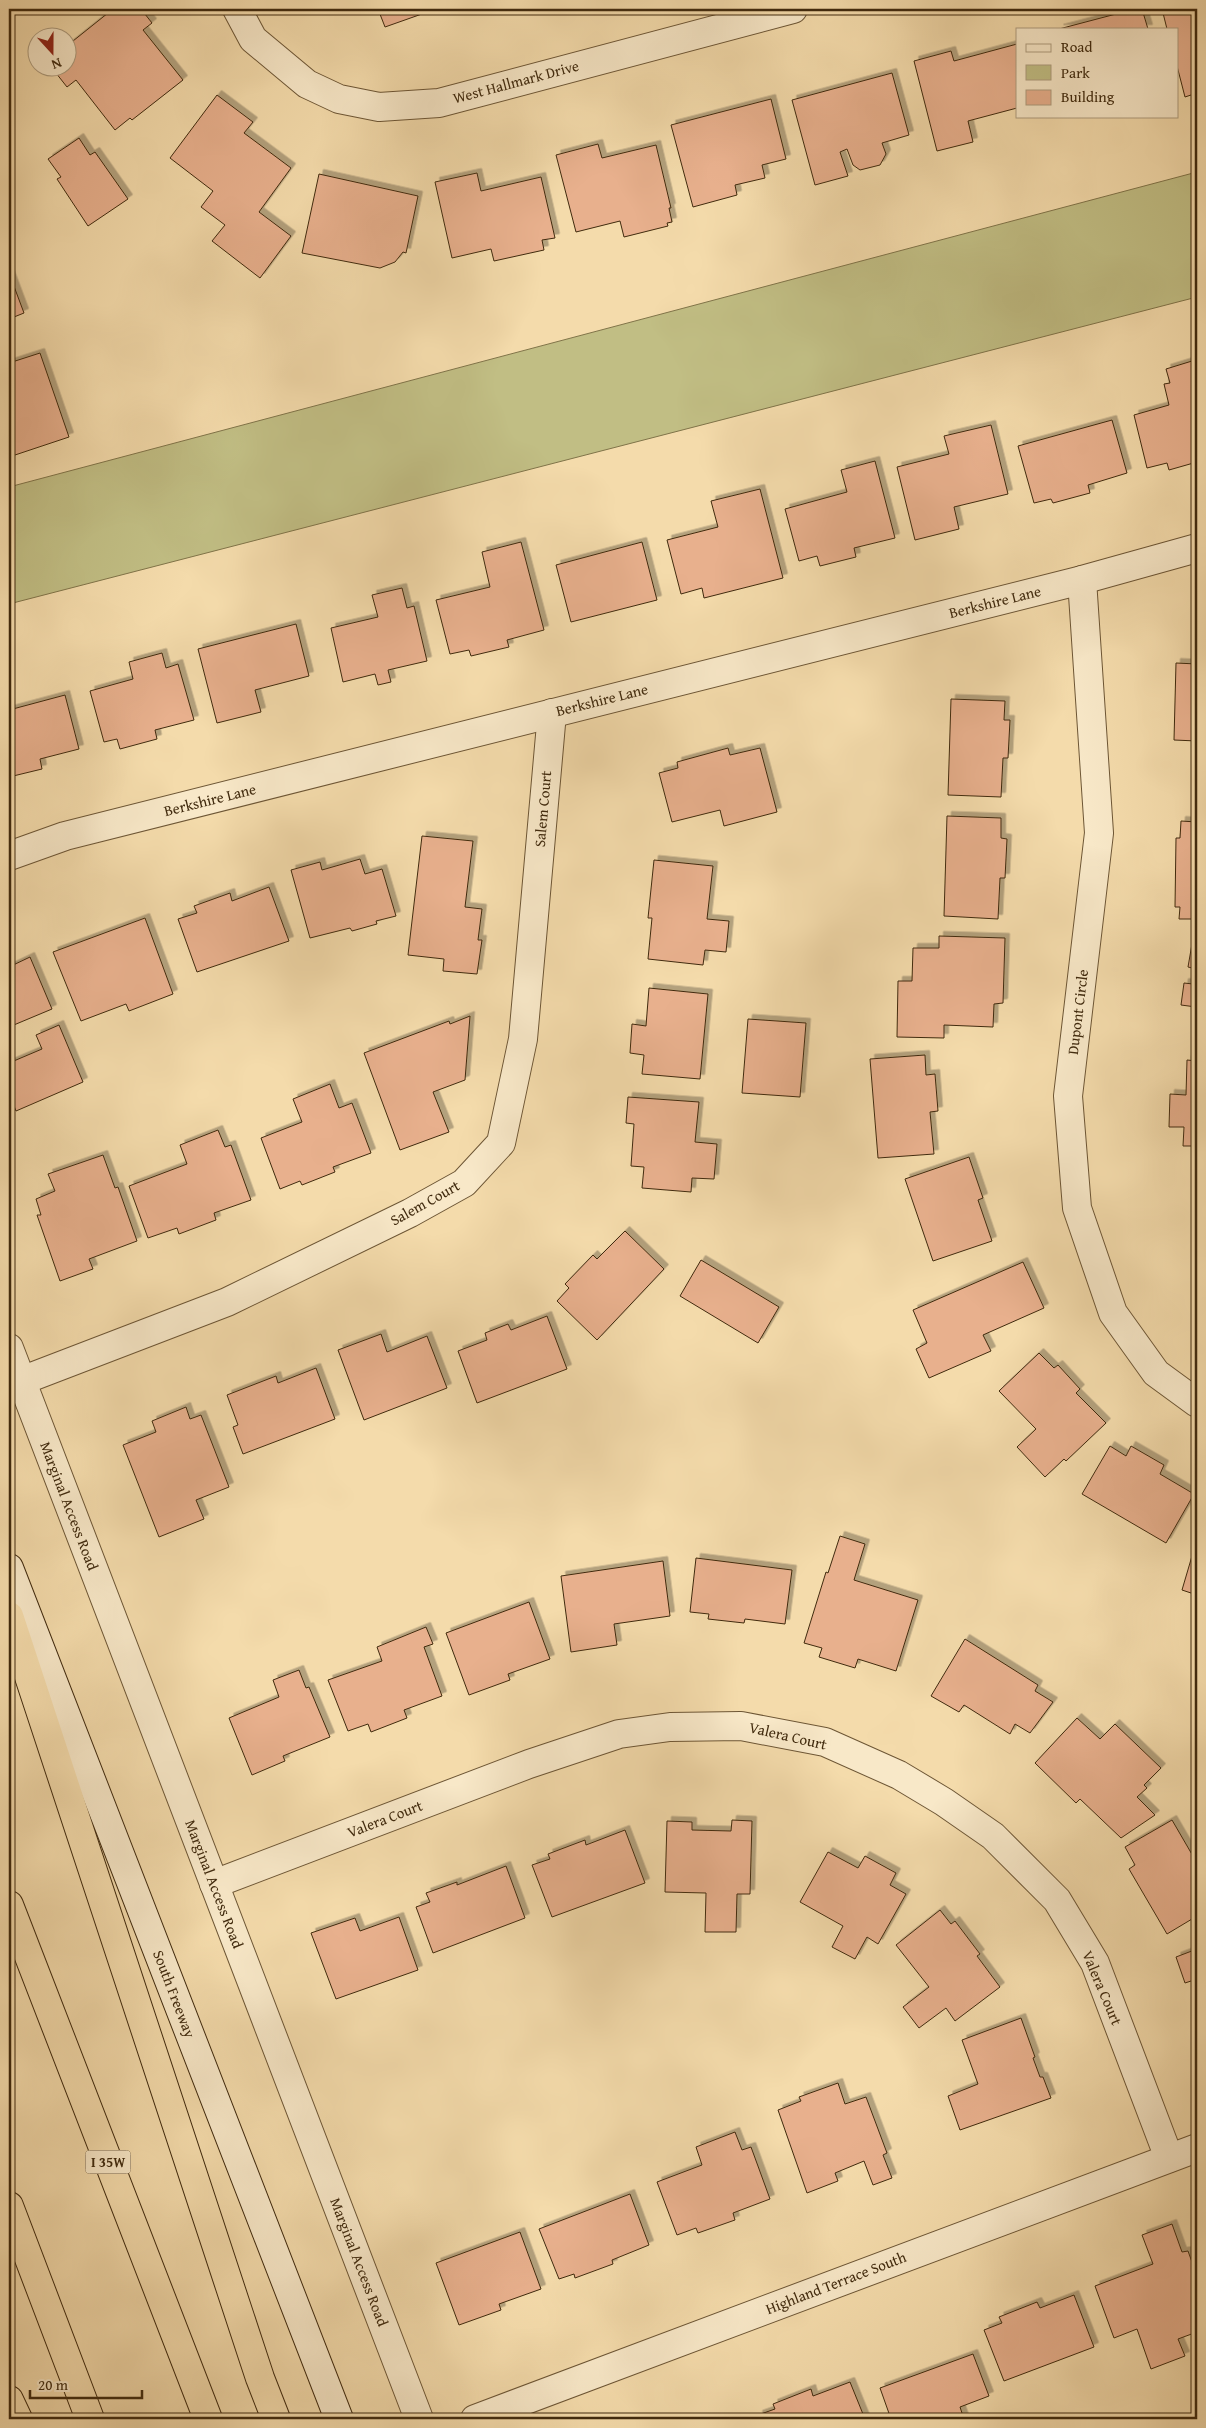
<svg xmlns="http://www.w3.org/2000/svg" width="1206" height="2428" viewBox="0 0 1206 2428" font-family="'Gentium Book Plus',serif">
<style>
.green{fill:#c1be84;stroke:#807449}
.building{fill:#e8b08d;stroke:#402a0e;filter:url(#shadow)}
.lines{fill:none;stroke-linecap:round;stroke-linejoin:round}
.minor-casing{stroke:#6d5635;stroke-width:30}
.secondary-casing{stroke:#402a0e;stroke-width:30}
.motorway-casing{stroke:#402a0e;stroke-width:30}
.minor{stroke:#f8e8c8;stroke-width:28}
.secondary{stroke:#f8e8c8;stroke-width:28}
.motorway{stroke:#f4dbab;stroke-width:28}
.labels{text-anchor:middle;stroke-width:4;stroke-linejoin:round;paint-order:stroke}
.shield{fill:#f8e8c8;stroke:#776346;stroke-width:1}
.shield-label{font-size:14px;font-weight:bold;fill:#402a0e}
.street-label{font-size:15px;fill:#402a0e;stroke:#f8e8c8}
</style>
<defs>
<filter id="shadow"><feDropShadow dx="4.5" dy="-4.5" stdDeviation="0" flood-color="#0004"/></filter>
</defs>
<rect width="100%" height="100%" fill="#f4dbab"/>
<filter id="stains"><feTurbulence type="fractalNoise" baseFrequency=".004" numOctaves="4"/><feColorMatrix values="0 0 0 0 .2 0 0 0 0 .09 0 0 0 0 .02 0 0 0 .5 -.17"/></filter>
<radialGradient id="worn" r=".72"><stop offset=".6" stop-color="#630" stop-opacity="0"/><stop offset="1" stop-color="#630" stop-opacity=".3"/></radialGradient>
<path class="green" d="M1197 172V297L9 604V487Z"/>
<g class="building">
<path d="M113 9H141L152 23 143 30 183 80 132 120 130 118 115 130 76 80 67 87 52 68H68V45Z"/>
<path d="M378 9H436L385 27Z"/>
<path d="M1135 9H1142L1148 29H1059Z"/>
<path d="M1162 9H1197V93L1185 97 1177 66V29H1167Z"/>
<path d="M1017 44V108L968 121 973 142 937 151 914 61 951 51 954 61Z"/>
<path d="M892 73 909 135 882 143 886 154 880 165 860 170 853 165 847 149 840 152 848 176 815 185 792 100Z"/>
<path d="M217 95 253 122 244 133 291 168 259 212 291 236 260 278 212 241 225 225 201 207 213 191 170 158Z"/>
<path d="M771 99 786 159 762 165 765 178 735 185 737 195 693 207 671 125Z"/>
<path d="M79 138 90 155 95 152 128 199 88 226 57 179 61 177 48 159Z"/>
<path d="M598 144 602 158 656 145 671 208H669L672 222 667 223 668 226 624 237 620 221 576 232 556 155Z"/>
<path d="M477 173 481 191 541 177 555 238 542 240 544 250 494 261 491 249 452 258 435 182Z"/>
<path d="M319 174 418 196 406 253 403 252 395 262 380 268 302 253Z"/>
<path d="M9 273 24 313 9 319Z"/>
<path d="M40 353 69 437 9 457V363Z"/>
<path d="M1192 361 1197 376V462L1169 470 1167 463 1147 468 1134 415 1169 405 1164 384 1170 383 1166 369Z"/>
<path d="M1112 420 1127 473 1088 485 1090 493 1053 503 1051 499 1034 503 1018 446Z"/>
<path d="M991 425 1008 494 954 507 959 529 915 540 897 467 949 454 944 436Z"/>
<path d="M875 461 895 538 854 548 856 557 820 566 817 556 799 561 785 509 847 492 841 470Z"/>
<path d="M760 489 783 578 704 598 702 588 681 594 667 540 718 527 711 501Z"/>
<path d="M521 542 544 630 507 640 509 647 471 656 469 650 450 654 436 600 490 587 482 552Z"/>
<path d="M642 542 657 600 571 622 556 565Z"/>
<path d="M402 588 407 608 414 606 427 661 388 670 391 682 378 685 375 674 343 682 331 628 378 617 372 595Z"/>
<path d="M296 624 309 676 255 690 261 712 217 723 198 649Z"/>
<path d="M162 653 166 668 178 664 194 720 155 730 157 739 120 749 117 739 104 742 90 691 133 679 129 662Z"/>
<path d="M1176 663 1197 664V741L1174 740Z"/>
<path d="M65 695 79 749 40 759 42 769 9 777V710Z"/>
<path d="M951 699 1005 701 1004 720H1010L1008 758H1003L1001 797 948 795Z"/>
<path d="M728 748 730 755 760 748 777 812 724 826 720 810 672 822 659 773 678 768 677 762Z"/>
<path d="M947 816 1001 818V838L1007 839 1005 878H1000L998 919 944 916Z"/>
<path d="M1181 821 1197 822V919H1179L1180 907H1175L1176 838H1180Z"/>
<path d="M422 836 473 841 465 907 482 909 478 940H482L477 974 443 971 444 959 408 955Z"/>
<path d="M360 859 365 874 382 869 396 916 376 921 377 924 352 931 350 928 310 938 291 870 320 862 322 870Z"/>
<path d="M654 860 713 866 707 919 729 921 726 952 705 950 703 965 648 959 652 918H648Z"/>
<path d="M269 887 289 941 197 972 178 919 197 913 194 906 230 893 232 901Z"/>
<path d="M145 918 173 994 129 1011 126 1004 81 1021 53 952Z"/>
<path d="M939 936 1005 938 1003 1003 994 1004 993 1027 944 1025V1038L897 1037 898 981H912L913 948H939Z"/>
<path d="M1193 938H1197V1028L1192 1027 1196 1007 1181 1005 1184 983 1193 984 1196 969 1188 967Z"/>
<path d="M30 957 52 1009 9 1027V967Z"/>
<path d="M649 988 708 994 700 1079 642 1074 644 1055 630 1053 632 1024 646 1026Z"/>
<path d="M470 1016 465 1080 433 1092 449 1132 400 1150 364 1053 449 1021 450 1024Z"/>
<path d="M748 1019 806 1023 800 1097 742 1093Z"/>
<path d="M59 1025 83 1082 16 1111 9 1093V1063L42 1049 36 1035Z"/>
<path d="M925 1055 926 1075 935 1074 938 1111 930 1112 934 1154 878 1158 870 1059Z"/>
<path d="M1187 1060 1197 1061V1146H1183L1184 1127H1169L1170 1094 1186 1095Z"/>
<path d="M330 1084 339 1108 352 1103 371 1153 333 1167 335 1172 302 1185 300 1181 280 1189 261 1138 302 1122 293 1099Z"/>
<path d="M628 1097 699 1102 695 1142 717 1144 714 1179 692 1178 691 1192 642 1188 644 1167 631 1166 634 1124 626 1123Z"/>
<path d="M218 1130 225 1147 231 1145 251 1200 214 1213 216 1220 179 1234 177 1228 148 1238 129 1186 187 1164 180 1145Z"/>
<path d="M103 1155 115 1188 118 1187 137 1241 89 1259 93 1269 60 1281 37 1215H41L36 1199 55 1191 48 1174Z"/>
<path d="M969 1157 983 1198 978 1200 992 1241 933 1261 905 1179Z"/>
<path d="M625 1231 664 1269 597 1340 557 1301 569 1288 565 1284 593 1255 597 1259Z"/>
<path d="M701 1260 779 1307 758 1343 680 1296Z"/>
<path d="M1023 1262 1044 1308 983 1335 991 1351 929 1378 916 1349 927 1343 913 1310Z"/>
<path d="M547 1316 567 1369 477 1403 458 1351 487 1340 485 1333 508 1324 511 1330Z"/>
<path d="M381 1334 387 1352 427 1336 447 1388 364 1420 338 1350Z"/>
<path d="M1039 1353 1054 1368 1058 1365 1080 1389 1076 1393 1106 1423 1066 1461 1064 1459 1045 1477 1017 1447 1036 1429 999 1391Z"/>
<path d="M316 1368 335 1419 243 1454 233 1427 238 1425 227 1395 276 1376 278 1383Z"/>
<path d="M186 1407 190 1419 201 1415 229 1487 196 1500 204 1519 159 1537 123 1445 156 1432 152 1421Z"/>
<path d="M1110 1446 1126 1456 1131 1446 1164 1465 1160 1474 1194 1494 1166 1543 1082 1494Z"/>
<path d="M840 1536 865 1544 854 1580 918 1600 896 1671 858 1659 855 1668 819 1657 822 1648 804 1643 826 1572 828 1573Z"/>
<path d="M1197 1539V1595L1182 1590Z"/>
<path d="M696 1558 792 1570 785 1624 745 1619 744 1623 708 1619 709 1614 690 1612Z"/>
<path d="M663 1561 670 1616 614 1624 617 1645 571 1652 561 1576Z"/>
<path d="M529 1602 550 1659 508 1674 510 1680 469 1695 446 1633Z"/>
<path d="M426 1627 433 1644 424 1647 442 1696 404 1710 407 1718 371 1732 368 1724 348 1731 328 1680 382 1661 377 1647Z"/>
<path d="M965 1639 1038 1685 1035 1691 1053 1702 1030 1733 1015 1724 1010 1734 964 1705 959 1712 931 1696Z"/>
<path d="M299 1670 306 1688 309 1687 330 1737 283 1756 285 1761 252 1775 229 1718 279 1697 273 1680Z"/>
<path d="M1077 1718 1100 1739 1115 1724 1161 1768 1144 1785 1147 1788 1137 1797 1155 1815 1121 1838 1080 1799 1076 1803 1035 1763Z"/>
<path d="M732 1820 752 1821 750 1894H737L736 1932H705L706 1893 665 1892 667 1821 692 1822V1830L731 1831Z"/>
<path d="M1172 1820 1197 1863V1916L1167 1934 1129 1869 1135 1865 1125 1847Z"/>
<path d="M625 1830 645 1883 552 1917 532 1865 550 1859 548 1854 585 1840 586 1845Z"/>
<path d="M828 1852 858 1868 865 1856 896 1873 890 1885 906 1894 878 1944 867 1937 855 1959 832 1947 843 1926 800 1902Z"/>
<path d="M506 1866 525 1918 433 1953 416 1907 430 1902 426 1893 457 1882V1885Z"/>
<path d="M940 1910 951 1924 955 1921 980 1954 977 1956 1000 1987 955 2021 946 2008 919 2028 903 2007 929 1987 896 1945Z"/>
<path d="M399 1917 418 1970 336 1999 311 1933 355 1918 360 1931Z"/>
<path d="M1197 1949V1988L1194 1980 1185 1983 1176 1957Z"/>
<path d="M1021 2018 1035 2057 1033 2058 1040 2077H1043L1051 2098 960 2130 948 2096 978 2084 962 2040Z"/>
<path d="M838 2083 845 2104 866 2097 887 2153 883 2155 892 2178 873 2185 864 2161 835 2173 838 2181 807 2193 778 2110 801 2101 799 2097Z"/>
<path d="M735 2132 742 2150 751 2147 770 2199 733 2213 735 2220 698 2233 696 2228 677 2235 657 2182 702 2165 696 2147Z"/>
<path d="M630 2194 649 2245 612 2260 613 2264 575 2278 574 2274 559 2279 539 2229Z"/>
<path d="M1172 2224 1182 2252 1188 2251 1197 2276V2332L1178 2339 1185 2356 1151 2369 1137 2329 1114 2338 1095 2286 1153 2264 1142 2235Z"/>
<path d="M520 2232 541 2289 499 2304 501 2310 459 2325 436 2263Z"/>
<path d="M1074 2295 1094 2347 1004 2381 984 2330 1002 2323 999 2317 1037 2302 1040 2308Z"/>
<path d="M973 2354 989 2396 960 2407 964 2419H891L880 2388Z"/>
<path d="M850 2382 865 2419H759L758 2415 775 2409 773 2404 811 2389 813 2396Z"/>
</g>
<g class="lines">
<defs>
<g id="minor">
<path d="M237 9 253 39 307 84 339 99 379 107 439 103 793 9"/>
<path d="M1082 580 1099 833 1068 1096 1077 1208 1113 1313 1156 1373 1197 1403"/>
<path d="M9 856 65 836 1082 580 1197 548"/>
<path d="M9 1348 419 2419"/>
<path d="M21 1381 227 1302 410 1213 464 1183 501 1143 523 1039 552 713"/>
<path d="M214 1884 529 1764 619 1734 670 1727 741 1726 825 1742 899 1775 944 1802 993 1836 1057 1900 1095 1963 1169 2158"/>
<path d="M475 2419 1197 2148"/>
</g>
<path id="secondary" d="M9 1568 339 2419"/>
<g id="motorway">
<path d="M9 1616 260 2378 276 2419"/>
<path d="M9 1905 208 2419"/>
<path d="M9 2206 90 2419"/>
<path d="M9 2400 18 2419"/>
</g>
</defs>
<use href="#minor" class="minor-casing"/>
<use href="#secondary" class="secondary-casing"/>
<use href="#motorway" class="motorway-casing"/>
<use href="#minor" class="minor"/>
<use href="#secondary" class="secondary"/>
<use href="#motorway" class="motorway"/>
</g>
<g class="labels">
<rect class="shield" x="85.5" y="2150.5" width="45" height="23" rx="4"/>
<g class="shield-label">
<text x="108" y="2167">I 35W</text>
</g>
<g class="street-label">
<text transform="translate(516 82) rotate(-15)" y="5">West Hallmark Drive</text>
<text transform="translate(995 602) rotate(-14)" y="5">Berkshire Lane</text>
<text transform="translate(602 700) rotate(-14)" y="5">Berkshire Lane</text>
<text transform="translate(210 800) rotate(-14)" y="5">Berkshire Lane</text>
<text transform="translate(543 809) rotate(-85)" y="5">Salem Court</text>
<text transform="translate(1078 1012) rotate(-83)" y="5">Dupont Circle</text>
<text transform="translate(425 1203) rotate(-29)" y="5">Salem Court</text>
<text transform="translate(69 1506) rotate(69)" y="5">Marginal Access Road</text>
<text transform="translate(788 1736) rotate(13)" y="5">Valera Court</text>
<text transform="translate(385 1819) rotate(-21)" y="5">Valera Court</text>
<text transform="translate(214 1884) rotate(69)" y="5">Marginal Access Road</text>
<text transform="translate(1102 1988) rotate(67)" y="5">Valera Court</text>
<text transform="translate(174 1994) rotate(69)" y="5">South Freeway</text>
<text transform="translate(359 2262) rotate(69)" y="5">Marginal Access Road</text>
<text transform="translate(836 2283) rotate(-21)" y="5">Highland Terrace South</text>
</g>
</g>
<rect width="1206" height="2428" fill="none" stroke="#f4dbab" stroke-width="30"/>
<rect x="10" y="10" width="1186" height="2408" fill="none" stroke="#402a0e" stroke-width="2.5"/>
<rect x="15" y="15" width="1176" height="2398" fill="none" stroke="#402a0e"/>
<rect x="1016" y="28" width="162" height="90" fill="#f8e8c8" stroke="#ae9c7e"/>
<rect x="1026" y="44" width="25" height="8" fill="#f8e8c8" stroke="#ae9c7e"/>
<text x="1061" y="52" font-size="15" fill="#402a0e">Road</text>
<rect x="1026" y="65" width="25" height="15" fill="#c1be84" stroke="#ae9c7e"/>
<text x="1061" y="78" font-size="15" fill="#402a0e">Park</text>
<rect x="1026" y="90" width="25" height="15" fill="#e8b08d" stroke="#ae9c7e"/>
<text x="1061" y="102" font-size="15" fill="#402a0e">Building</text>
<g transform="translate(52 52) rotate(159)"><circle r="24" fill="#f8e8c8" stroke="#ae9c7e"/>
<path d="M0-4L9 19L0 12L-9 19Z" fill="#8f2418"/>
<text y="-8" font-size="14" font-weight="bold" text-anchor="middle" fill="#402a0e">N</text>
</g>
<path d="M30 2390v8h112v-8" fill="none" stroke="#402a0e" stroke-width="2.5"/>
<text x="38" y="2390" font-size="15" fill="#402a0e" stroke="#f8e8c8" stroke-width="4" paint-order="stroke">20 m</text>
<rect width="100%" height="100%" filter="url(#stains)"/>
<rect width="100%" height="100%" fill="url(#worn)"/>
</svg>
